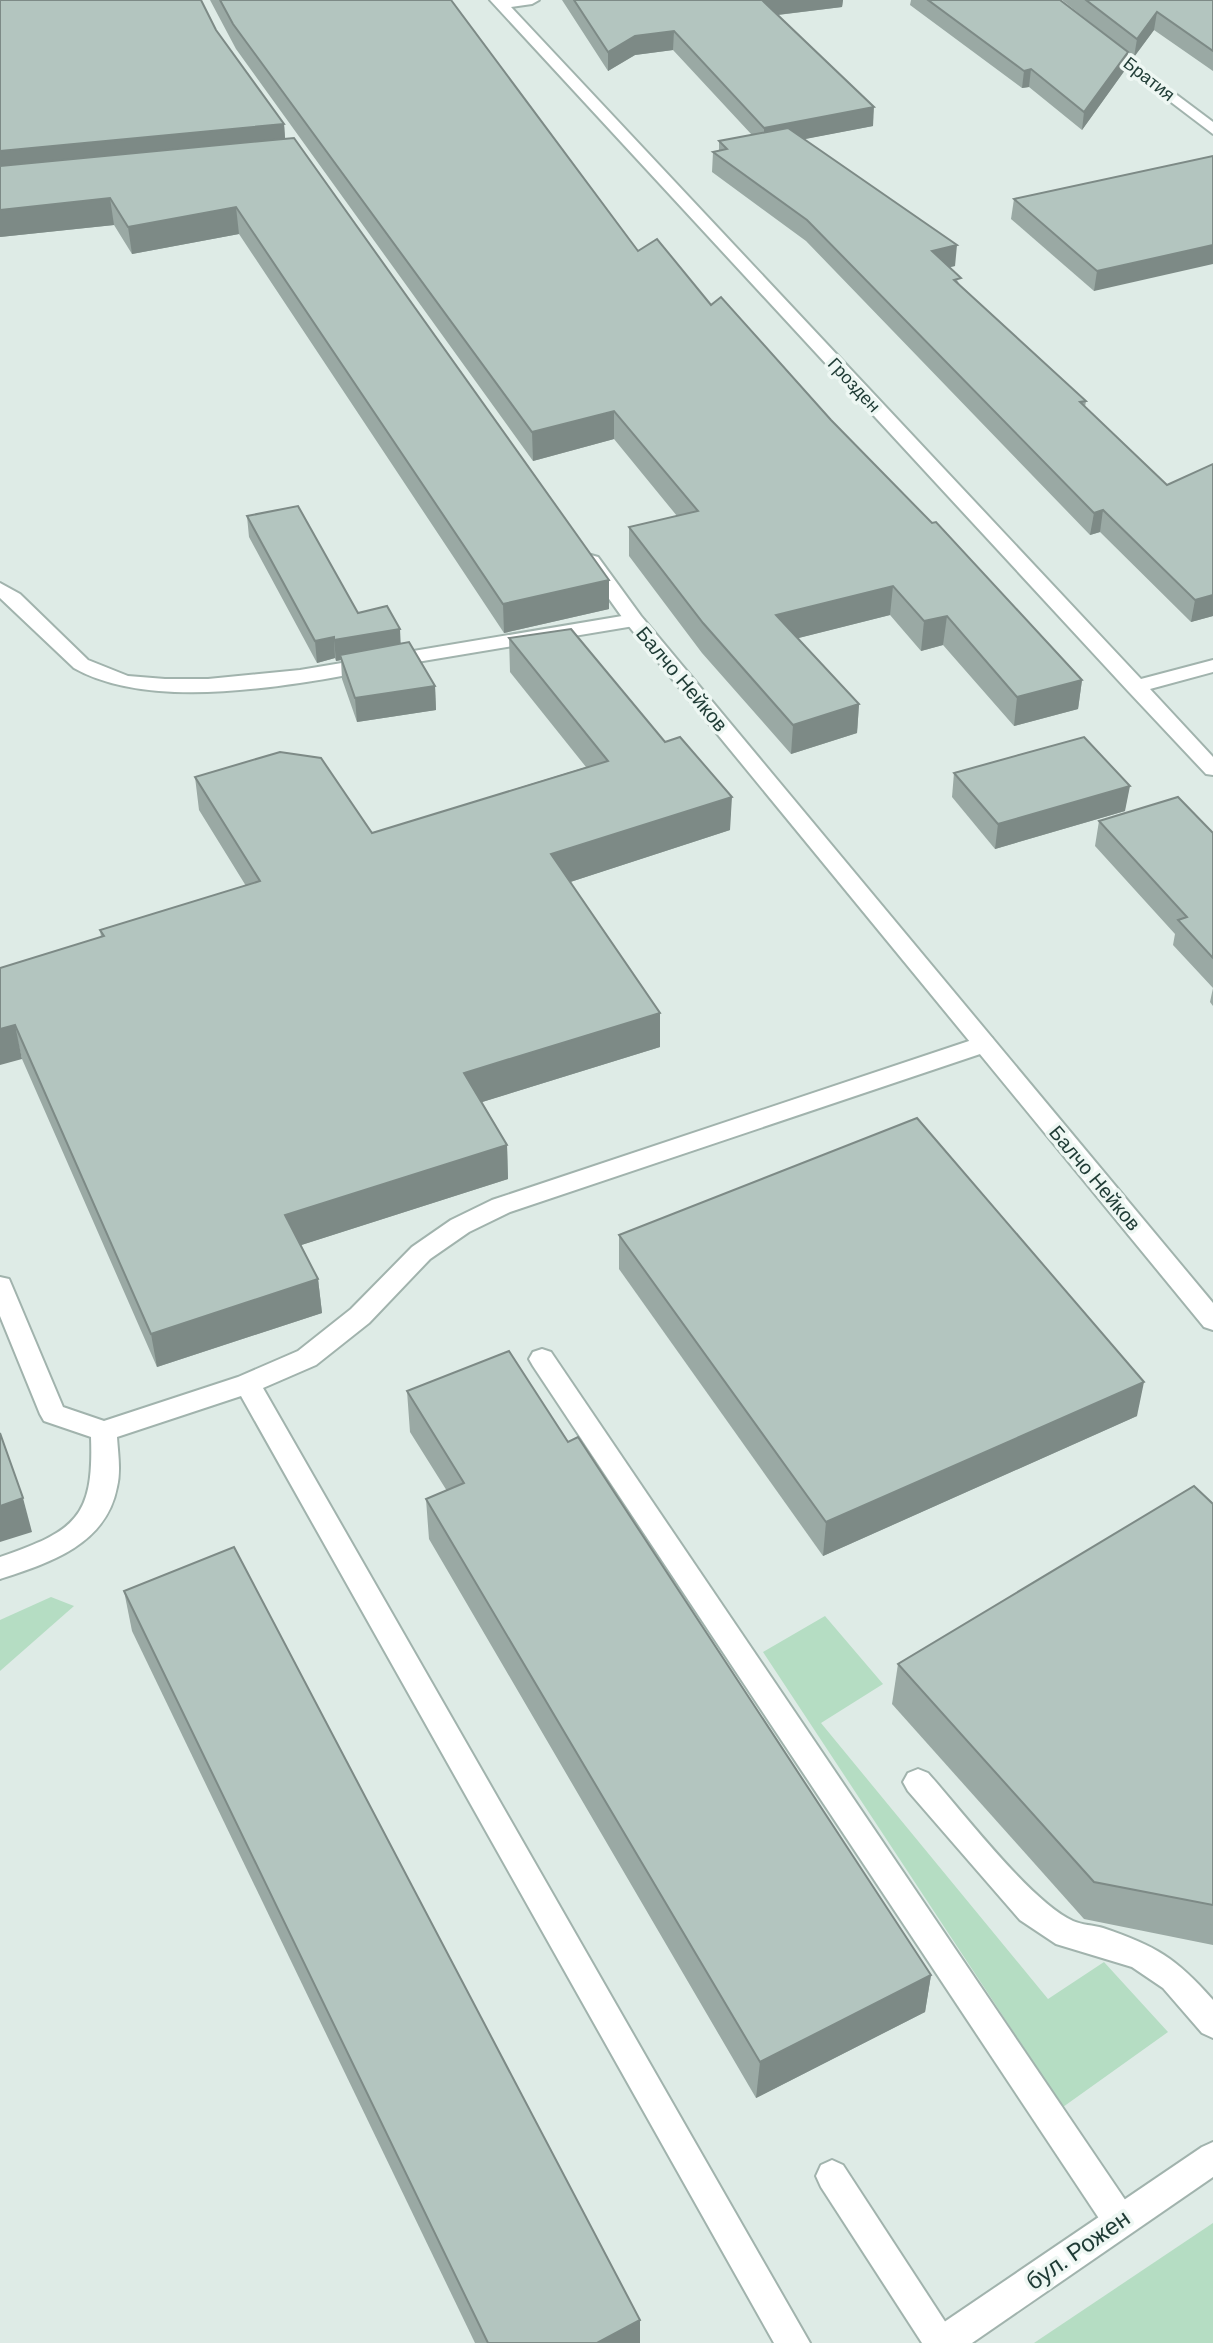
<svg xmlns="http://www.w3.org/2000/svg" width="1213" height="2343" viewBox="0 0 1213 2343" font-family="'DM Sans',sans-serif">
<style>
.green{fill:#b5ddc3}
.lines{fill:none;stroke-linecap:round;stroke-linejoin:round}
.service-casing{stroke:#a1b3ad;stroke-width:4}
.minor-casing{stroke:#a1b3ad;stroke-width:4}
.service{fill:#fff;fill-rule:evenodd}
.minor{fill:#fff;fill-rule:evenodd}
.wall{fill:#9aa9a4}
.shaded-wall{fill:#7d8a86}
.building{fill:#b3c5bf;stroke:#7d8a86;stroke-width:2}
.labels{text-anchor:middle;stroke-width:7;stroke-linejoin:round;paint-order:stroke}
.far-street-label{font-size:18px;fill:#1f3b35;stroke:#eef7f3}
.street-label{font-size:20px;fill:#1f3b35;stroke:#eef7f3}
.near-street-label{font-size:24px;fill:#1f3b35;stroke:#eef7f3}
</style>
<rect width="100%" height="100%" fill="#deebe6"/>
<g class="green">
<path d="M51 1597 74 1606 0 1671V1620Z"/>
<path d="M825 1616 883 1684 821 1723 1048 1999 1104 1962 1168 2032 1063 2107 763 1652Z"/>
<path d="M1213 2223V2343H1034Z"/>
</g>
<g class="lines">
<defs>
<g id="service">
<path d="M0 583 20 594 88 660 128 676 165 679H208L300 670 634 614 644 620 634 626C564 638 493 649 423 661 327 678 162 718 74 668L0 598Z"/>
<path d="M984 1036 992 1038 995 1044 992 1050 510 1212 469 1232 430 1259 369 1323 316 1365 263 1388 810 2343H774L241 1396 117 1437C118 1453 121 1471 117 1487 106 1545 49 1563 0 1579V1557C75 1531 94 1518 91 1437L44 1421 40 1414 0 1316V1277L9 1279 12 1286 63 1407 104 1421 238 1377 298 1351 351 1309 412 1247 451 1220 492 1200Z"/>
<path d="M542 1349 551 1352 1132 2210 1136 2221 1132 2232 1120 2237 1108 2232 533 1366 529 1359 533 1352Z"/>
<path d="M918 1769 928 1773C962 1811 1031 1902 1073 1921 1082 1925 1093 1925 1103 1928 1156 1946 1176 1958 1213 2000V2038L1202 2033 1163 1988 1132 1967 1056 1944 1020 1920 908 1791 903 1782 908 1773Z"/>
<path d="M832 2160 843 2165 959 2343H922L821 2187 816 2176 821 2165Z"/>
</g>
<g id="minor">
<path d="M490 0H539L532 4 511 7 1141 679 1213 660V672L1150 689 1213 757V775L1206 774 1128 691Z"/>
<path d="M1101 38 1213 122V134L1096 45V39Z"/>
<path d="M591 555 598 557 641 616 1213 1303V1330L1204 1327 627 624 582 561Z"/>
<path d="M1213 2142V2177L972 2343H926L931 2331 1202 2147Z"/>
</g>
</defs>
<use href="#service" class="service-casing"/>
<use href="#minor" class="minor-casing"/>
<use href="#service" class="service"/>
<use href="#minor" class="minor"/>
</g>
<g class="wall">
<path d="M210 0H451L638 251 711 305 831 420 1082 680 1078 709 1014 726 943 645 921 651 890 615 798 638 859 704 857 733 791 754 702 653 629 556V527L677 516 614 439 533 461 236 49Z"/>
<path d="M562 0H843L842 7 778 15 873 126 804 139 955 266 949 267 960 285 1086 401 1085 407 1167 485 1213 464V616L1191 622 1100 532 1090 535 806 241 712 172 713 152 719 151V141L752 135 673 50 635 55 608 71Z"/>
<path d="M911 0H1060L1128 52 1125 70 1082 130 1029 87 1022 88 910 5Z"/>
<path d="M1062 0H1213V71L1154 30 1134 57Z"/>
<path d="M216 30 284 124 285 138 609 580V609L504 633 239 234 132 254 114 225 0 237Z"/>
<path d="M1213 156 1094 291 1011 219 1014 199Z"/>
<path d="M247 516 358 613 401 643 435 686 436 710 357 722 342 679 341 660 336 661 335 658 317 663 249 537Z"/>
<path d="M509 638 730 830 570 882 660 1013V1047L482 1102 507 1145 508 1179 301 1245 318 1279 322 1313 157 1367 22 1059 0 968 101 937 100 930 246 886 199 810 195 777 372 833 586 767 510 672Z"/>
<path d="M954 773 1125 811 995 849 952 797Z"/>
<path d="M1099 821 1213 833V1006L1210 1002 1213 988 1173 945 1175 934 1095 846Z"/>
<path d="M619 1235 1137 1416 823 1556 619 1269Z"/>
<path d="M407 1391 568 1442 931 1975 925 2012 756 2098 429 1539 426 1499 447 1491 410 1432Z"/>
<path d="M1213 1504V1945L1084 1919 892 1704 898 1664Z"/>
<path d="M124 1591 640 2343H475L132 1631Z"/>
</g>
<g class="shaded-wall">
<path d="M760 0H843L842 7 760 17Z"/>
<path d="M1157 12 1154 30 1134 57 1137 39Z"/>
<path d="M674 31 673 50 635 55 608 71V52L635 36Z"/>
<path d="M1128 52 1125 70 1082 130 1084 112Z"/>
<path d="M1031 69 1029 87 1022 88 1024 71Z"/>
<path d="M874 107 873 126 764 147V128Z"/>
<path d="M284 124 286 151 0 178V151Z"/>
<path d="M110 198 114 225 0 237V210Z"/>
<path d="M236 207 239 234 132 254 128 227Z"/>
<path d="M957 245 955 266 930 272 932 251Z"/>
<path d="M1213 245V264L1094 291 1097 271Z"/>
<path d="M614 411V439L533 461 532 432Z"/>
<path d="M1103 510 1100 532 1090 535 1094 513Z"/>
<path d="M609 580V609L504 633 503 604Z"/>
<path d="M893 586 890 615 775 644 776 615Z"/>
<path d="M1213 595V616L1191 622 1195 600Z"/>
<path d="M947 616 943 645 921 651 924 621Z"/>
<path d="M400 629 401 650 340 655 341 660 336 661 334 640Z"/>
<path d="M334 637 335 658 317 663 315 641Z"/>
<path d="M1082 680 1078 709 1014 726 1017 697Z"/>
<path d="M435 686 436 710 357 722 355 698Z"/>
<path d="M859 704 857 733 791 754 793 725Z"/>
<path d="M1130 786 1125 811 995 849 998 824Z"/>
<path d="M732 797 730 830 552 888 551 854Z"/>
<path d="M660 1013V1047L466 1107 464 1073Z"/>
<path d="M15 1025 22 1059 0 1065V1029Z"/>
<path d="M507 1145 508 1179 289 1249 285 1215Z"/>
<path d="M318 1279 322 1313 157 1367 151 1334Z"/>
<path d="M1144 1382 1137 1416 823 1556 826 1522Z"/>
<path d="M23 1498 32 1532 0 1542V1506Z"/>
<path d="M931 1975 925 2012 756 2098 760 2062Z"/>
<path d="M640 2320V2343H597Z"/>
</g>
<g class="building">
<path d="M0 0H201L216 30 284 124 0 151Z"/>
<path d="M220 0H451L638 251 657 239 711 305 721 297 831 420 932 523 936 522 1082 680 1017 697 947 616 924 621 893 586 776 615 859 704 793 725 703 623 629 527 698 511 614 411 532 432 233 24Z"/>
<path d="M574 0H762L874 107 764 128 674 31 635 36 608 52Z"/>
<path d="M928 0H1060L1128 52 1084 112 1031 69 1024 71Z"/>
<path d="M1086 0H1213V51L1157 12 1137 39Z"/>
<path d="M788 128 957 245 932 251 961 278 954 280 1086 401 1080 402 1167 485 1213 464V595L1195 600 1103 510 1094 513 807 220 713 152 727 149 719 141Z"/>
<path d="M294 138 609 580 503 604 236 207 128 227 110 198 0 210V166Z"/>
<path d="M1213 156V245L1097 271 1014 199Z"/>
<path d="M298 506 358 613 387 606 400 629 334 640V637L315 641 247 516Z"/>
<path d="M571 629 665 742 680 737 732 797 551 854 660 1013 464 1073 507 1145 285 1215 318 1279 151 1334 15 1025 0 1029V968L104 936 100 930 260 881 195 777 280 752 321 758 372 833 608 761 509 638Z"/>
<path d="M409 642 435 686 355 698 340 655Z"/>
<path d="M1084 737 1130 786 998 824 954 773Z"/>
<path d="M1178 797 1213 833V958L1178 920 1187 917 1099 821Z"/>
<path d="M917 1118 1144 1382 826 1522 619 1235Z"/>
<path d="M509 1351 568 1442 578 1437 931 1975 760 2062 426 1499 464 1483 407 1391Z"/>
<path d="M0 1433 23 1498 0 1506Z"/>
<path d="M1194 1486 1213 1504V1905L1094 1882 898 1664Z"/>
<path d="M234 1547 640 2320 597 2343H488L124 1591Z"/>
</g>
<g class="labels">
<g class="far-street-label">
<text transform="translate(1149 79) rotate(38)" y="6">Братия</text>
<text transform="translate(854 385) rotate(47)" y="6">Грозден</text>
</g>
<g class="street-label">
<text transform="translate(682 679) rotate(50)" y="7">Балчо Нейков</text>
<text transform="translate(1095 1178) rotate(50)" y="7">Балчо Нейков</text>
</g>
<g class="near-street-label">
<text transform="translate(1078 2250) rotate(-35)" y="8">бул. Рожен</text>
</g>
</g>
</svg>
